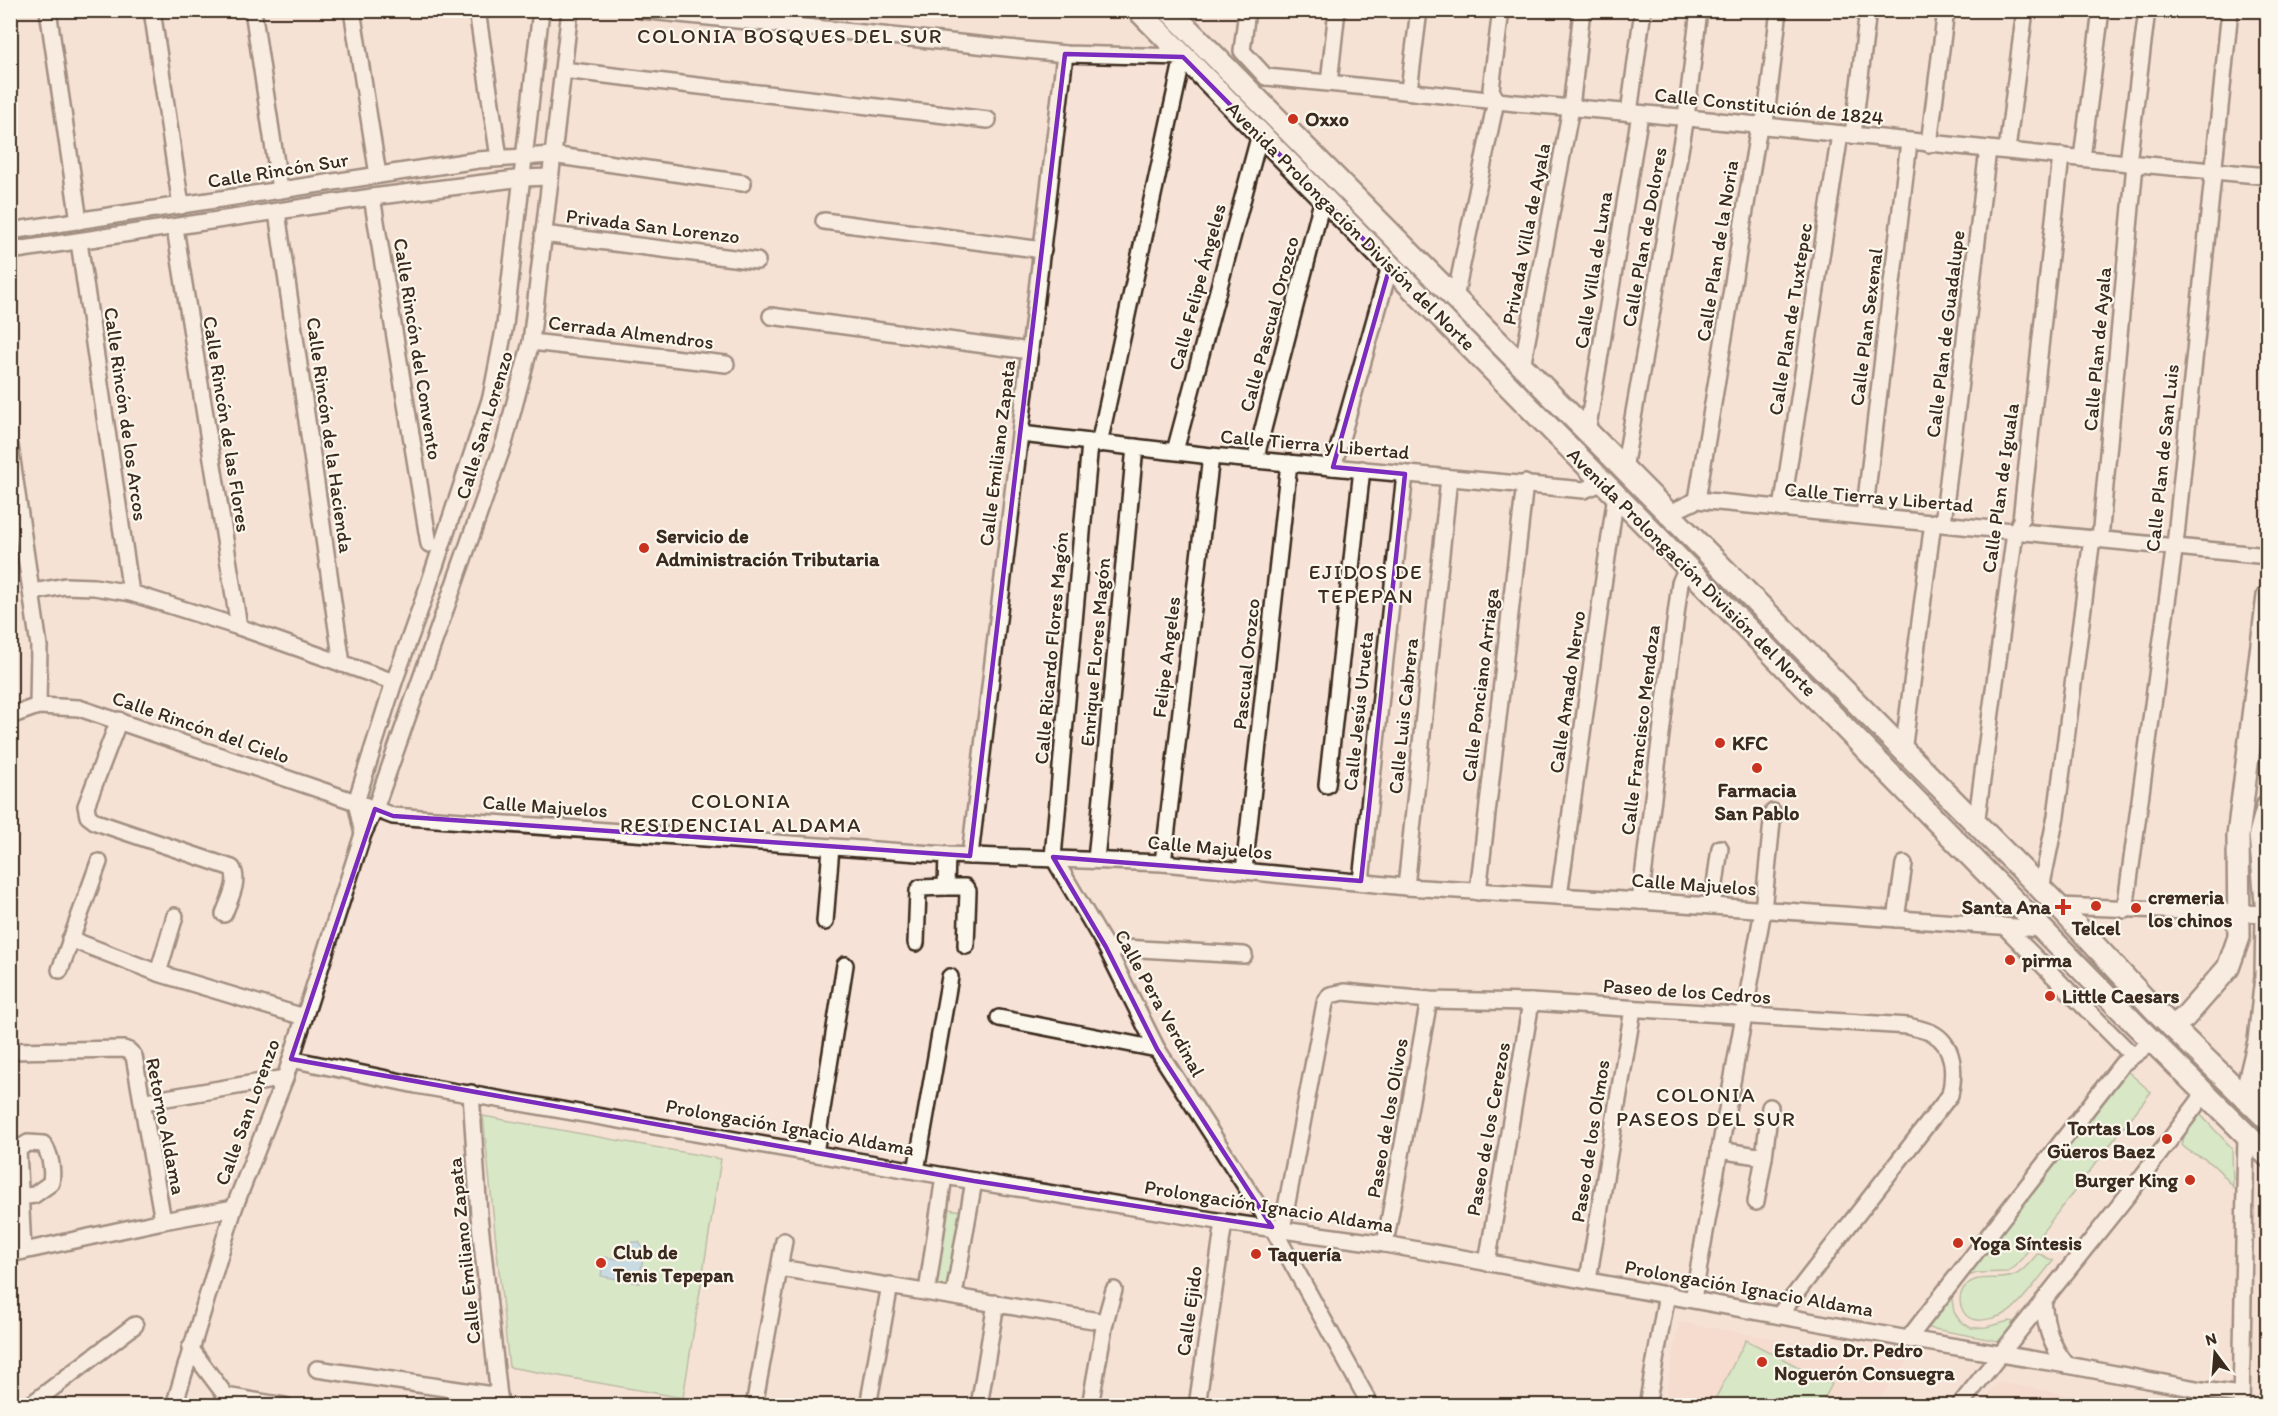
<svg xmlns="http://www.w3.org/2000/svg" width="2278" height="1416" viewBox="0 0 2278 1416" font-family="Itim,sans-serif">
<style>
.built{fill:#f3d4c7}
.green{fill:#b3edb1;stroke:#778c68;stroke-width:1.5}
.water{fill:#91d2f2;stroke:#6f8f9d;stroke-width:1.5}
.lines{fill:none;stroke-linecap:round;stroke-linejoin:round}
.minor-casing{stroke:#3b2a1e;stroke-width:20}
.secondary-casing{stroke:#3b2a1e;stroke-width:26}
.minor{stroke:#fbf7ec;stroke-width:15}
.secondary{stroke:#fbf7ec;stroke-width:21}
.marked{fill:none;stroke:#7b2cbf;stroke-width:4.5;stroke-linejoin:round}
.poi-dot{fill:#c8321e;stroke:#fbf7ec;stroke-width:2}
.labels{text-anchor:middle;stroke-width:4.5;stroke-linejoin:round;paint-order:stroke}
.street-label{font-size:20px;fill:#3b2a1e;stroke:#fbf7ec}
.poi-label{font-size:20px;font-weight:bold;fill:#3b2a1e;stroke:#fbf7ec;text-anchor:start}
.neighbourhood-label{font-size:21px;letter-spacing:1.5px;fill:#3b2a1e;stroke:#fbf7ec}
</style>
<rect width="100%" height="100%" fill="#f6e2d6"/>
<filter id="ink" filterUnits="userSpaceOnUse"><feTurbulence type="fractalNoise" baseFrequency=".0167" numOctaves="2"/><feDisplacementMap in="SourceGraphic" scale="12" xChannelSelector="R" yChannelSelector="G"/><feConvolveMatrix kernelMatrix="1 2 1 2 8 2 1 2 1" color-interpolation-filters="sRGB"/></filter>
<g filter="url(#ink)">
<g class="built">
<path d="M1679 1322 1908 1362 1874 1405 1664 1406Z"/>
<path d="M1998 1382 2125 1405H1980Z"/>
</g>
<g class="green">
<path d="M2126 1070 2151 1092 2016 1266 2008 1272 1977 1273 1966 1277 1955 1287 1952 1299 1954 1312 1960 1321 1971 1328 1986 1327 2009 1321 2014 1322 2003 1342 1918 1326Z"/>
<path d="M2198 1112 2232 1148 2233 1187C2224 1176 2216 1165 2203 1158 2195 1154 2189 1153 2182 1145L2187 1125Z"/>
<path d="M483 1116 721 1159 683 1398 509 1367Z"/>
<path d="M948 1209 962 1211 950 1285 943 1288 939 1286 937 1281Z"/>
<path d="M2038 1253 2053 1261C2043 1273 2019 1307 2007 1313 1999 1317 1985 1321 1976 1320 1961 1318 1956 1299 1964 1288 1977 1271 1999 1283 2015 1275 2024 1271 2032 1260 2038 1253Z"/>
<path d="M1746 1340 1832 1384 1821 1405H1712Z"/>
</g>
<path class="water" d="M632 1242H639L644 1251 639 1283 601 1276 604 1257 624 1260 627 1248Z"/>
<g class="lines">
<defs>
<g id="minor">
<path d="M48 10 79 221"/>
<path d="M152 10 181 206"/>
<path d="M253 10 280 190"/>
<path d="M352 10 378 175"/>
<path d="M477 10 499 158"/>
<path d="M640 10 1065 54 1183 57 1099 444"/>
<path d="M1247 10 1242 51 1266 77"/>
<path d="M563 70 988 120"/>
<path d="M1266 77C1343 84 1420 93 1497 101 1561 108 1625 111 1689 118 1882 138 2074 159 2268 176"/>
<path d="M1329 83 1337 10"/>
<path d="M1409 90 1419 10"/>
<path d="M1629 113 1643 10"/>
<path d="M1853 135 1868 10"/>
<path d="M1929 144 1946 10"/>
<path d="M2007 150 2025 10"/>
<path d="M2082 158 2101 10"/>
<path d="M2128 163 2147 10"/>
<path d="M372 197 429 544"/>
<path d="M277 212 342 664"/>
<path d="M824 221 1043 250"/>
<path d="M175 228 239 627"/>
<path d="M10 231 478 160 552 155 743 183"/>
<path d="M543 234 757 261"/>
<path d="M79 242 131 593"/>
<path d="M10 251 372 197 523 178 549 177"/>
<path d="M1455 298 1496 101 1491 89 1501 10"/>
<path d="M771 316 1030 351"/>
<path d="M531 342 726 364"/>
<path d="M1522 367 1571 108 1582 10"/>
<path d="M1587 432 1640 114"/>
<path d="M1021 434 1211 456 1584 490 1604 482"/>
<path d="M1090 443 1053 857 1106 947 1157 1049 1272 1227 1371 1406"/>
<path d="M10 446 39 646 38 706"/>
<path d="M1175 451 1260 134"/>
<path d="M1255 460 1323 198"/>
<path d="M1333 467 1390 266"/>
<path d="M1624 469 1686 117 1699 10"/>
<path d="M1697 500 1759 126 1766 116 1779 10"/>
<path d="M1782 509 1840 134"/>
<path d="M1668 514 1697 500 2268 556"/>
<path d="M1864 516 1909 142"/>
<path d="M1943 523 1988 149"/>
<path d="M2100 539 2135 164"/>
<path d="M33 592 65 586 94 587 131 593 239 627 394 682"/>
<path d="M10 716 38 706 79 708 356 802 393 816 947 855 1163 863 1406 887 1640 901 2043 929"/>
<path d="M119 720 86 806 88 816 96 822 232 868C240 881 229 900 224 914"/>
<path d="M1903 752 1933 522"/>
<path d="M1327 785 1362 469"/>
<path d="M1976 825 2015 532 2021 520 2061 156"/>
<path d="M363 834 356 802 394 682 429 584 491 397 505 325 541 10"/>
<path d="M947 855 946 887H965L968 891 966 946"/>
<path d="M970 856 1065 54"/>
<path d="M1096 860 1135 447"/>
<path d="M1163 863 1211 456"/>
<path d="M1244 870 1289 463"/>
<path d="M1361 881 1405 474"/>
<path d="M1406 887 1449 478"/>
<path d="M2041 889 2056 816 2092 538"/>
<path d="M1478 892 1525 483"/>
<path d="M1559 896 1616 494"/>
<path d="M1640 901 1680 583 1687 567"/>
<path d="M1712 906 1720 848"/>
<path d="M2058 906 2268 914"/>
<path d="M2125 910 2176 536 2230 10"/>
<path d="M1896 919 1904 864"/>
<path d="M825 922 831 847"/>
<path d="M2004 926 2132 1055"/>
<path d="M70 939 158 973 304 1017"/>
<path d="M916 943 918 891 920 888 946 887"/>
<path d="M1106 947 1244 955"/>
<path d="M60 970 99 862"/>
<path d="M158 973 175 916"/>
<path d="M999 1018 1157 1049"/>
<path d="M10 1051 124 1049 129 1051 134 1056 163 1221"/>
<path d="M291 1059 416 1085 974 1181 1224 1222 1385 1244 1908 1339 2067 1365 2202 1390 2241 1395"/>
<path d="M471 1093 479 1215 500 1406"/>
<path d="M143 1102 285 1078"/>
<path d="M1719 1150 1764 1157 1770 1107"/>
<path d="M815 1153 845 965"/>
<path d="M916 1171 950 977"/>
<path d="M21 1197 34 1195 51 1183C53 1171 51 1154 43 1144L28 1143 18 1149 23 1251"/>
<path d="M1756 1202 1764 1157"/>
<path d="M1282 1229 1325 1003 1330 995 1344 992 1429 1000 1531 1002 1908 1026C1916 1028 1925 1030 1932 1033 1955 1045 1955 1073 1950 1095L1779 1315"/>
<path d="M1385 1244 1429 1000"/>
<path d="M10 1254 163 1221 234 1208"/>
<path d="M1487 1263 1531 1002"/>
<path d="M780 1268 1105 1322"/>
<path d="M1588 1280 1633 1009"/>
<path d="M927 1292 944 1176"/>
<path d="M954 1295 974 1181"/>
<path d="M1693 1299 1763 910 1773 812"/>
<path d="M2043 1302C2046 1327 2050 1345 2067 1365"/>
<path d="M1908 1339 2122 1064 2153 1041"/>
<path d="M190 1348 226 1396 285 1406"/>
<path d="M317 1369 499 1396"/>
<path d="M29 1406 135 1325"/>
<path d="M174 1406 234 1208 285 1078 363 834 375 809 505 440 531 342 570 10"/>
<path d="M754 1406 784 1241"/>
<path d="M868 1406 890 1285"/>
<path d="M979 1406 996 1303"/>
<path d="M1090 1406 1105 1322 1114 1290"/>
<path d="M1197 1406 1224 1222"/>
<path d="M1647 1406 1667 1294"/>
<path d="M1959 1406 2135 1186 2205 1093"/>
<path d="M2241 1406 2246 1134"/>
</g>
<g id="secondary">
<path d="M1138 10 1748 629 2138 1027 2268 1156"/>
<path d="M1169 10 2058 906 2156 1011 2268 1120"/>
<path d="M2172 1027 2185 1017 2228 968 2239 937 2238 836 2268 596"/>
<path d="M2260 1060 2261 1082 2268 1094"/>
<path d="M2245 1098 2259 1041 2266 977 2267 914 2260 834 2268 805"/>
</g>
</defs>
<use href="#minor" class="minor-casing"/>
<use href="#secondary" class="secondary-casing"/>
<use href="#minor" class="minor"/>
<use href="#secondary" class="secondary"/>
</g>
</g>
<path d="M0 0H2278V1416H0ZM1065 54 1183 57 1390 266 1333 467 1405 474 1361 881 1053 857 1106 947 1157 1049 1272 1227 974 1181 291 1059 375 809 393 816 970 856Z" fill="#f6e2d6" fill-opacity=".55" fill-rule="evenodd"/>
<path class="marked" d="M1065 54 1183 57 1390 266 1333 467 1405 474 1361 881 1053 857 1106 947 1157 1049 1272 1227 974 1181 291 1059 375 809 393 816 970 856Z"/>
<g class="poi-dot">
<circle cx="1293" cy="119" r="6"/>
<circle cx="644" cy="548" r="6"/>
<circle cx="1720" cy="743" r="6"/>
<circle cx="1757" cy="768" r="6"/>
<circle cx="2096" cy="906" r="6"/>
<path d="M2060 898h6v6h6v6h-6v6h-6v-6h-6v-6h6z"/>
<circle cx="2136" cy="908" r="6"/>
<circle cx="2010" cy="960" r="6"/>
<circle cx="2050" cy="996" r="6"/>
<circle cx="2167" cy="1139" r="6"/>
<circle cx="2190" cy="1180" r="6"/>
<circle cx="1958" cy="1243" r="6"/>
<circle cx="1256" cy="1254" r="6"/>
<circle cx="601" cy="1263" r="6"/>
<circle cx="1762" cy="1362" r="6"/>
</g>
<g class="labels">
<g class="street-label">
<text transform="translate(1769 106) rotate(6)" y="7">Calle Constitución de 1824</text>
<text transform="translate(278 170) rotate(-9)" y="7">Calle Rincón Sur</text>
<text transform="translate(653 226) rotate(7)" y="7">Privada San Lorenzo</text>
<text transform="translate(1351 226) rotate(45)" y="7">Avenida Prolongación División del Norte</text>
<text transform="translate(1526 234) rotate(-79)" y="7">Privada Villa de Ayala</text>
<text transform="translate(1644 237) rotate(-80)" y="7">Calle Plan de Dolores</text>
<text transform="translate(1717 251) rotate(-81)" y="7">Calle Plan de la Noria</text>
<text transform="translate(1593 270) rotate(-81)" y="7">Calle Villa de Luna</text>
<text transform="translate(1197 287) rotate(-75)" y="7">Calle Felipe Ángeles</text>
<text transform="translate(1790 319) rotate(-81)" y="7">Calle Plan de Tuxtepec</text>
<text transform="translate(1269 324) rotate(-75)" y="7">Calle Pascual Orozco</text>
<text transform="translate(1866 327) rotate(-83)" y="7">Calle Plan Sexenal</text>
<text transform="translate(631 332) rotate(7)" y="7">Cerrada Almendros</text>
<text transform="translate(1945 334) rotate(-83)" y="7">Calle Plan de Guadalupe</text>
<text transform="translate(418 349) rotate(81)" y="7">Calle Rincón del Convento</text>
<text transform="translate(2097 349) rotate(-85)" y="7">Calle Plan de Ayala</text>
<text transform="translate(126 414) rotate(82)" y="7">Calle Rincón de los Arcos</text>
<text transform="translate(227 424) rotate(81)" y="7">Calle Rincón de las Flores</text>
<text transform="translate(484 425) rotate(-73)" y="7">Calle San Lorenzo</text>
<text transform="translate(330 435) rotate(82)" y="7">Calle Rincón de la Hacienda</text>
<text transform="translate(1315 444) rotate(5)" y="7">Calle Tierra y Libertad</text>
<text transform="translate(997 453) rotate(-83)" y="7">Calle Emiliano Zapata</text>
<text transform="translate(2162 458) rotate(-84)" y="7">Calle Plan de San Luis</text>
<text transform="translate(2000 488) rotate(-82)" y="7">Calle Plan de Iguala</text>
<text transform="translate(1879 497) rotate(5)" y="7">Calle Tierra y Libertad</text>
<text transform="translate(1692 572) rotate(45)" y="7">Avenida Prolongación División del Norte</text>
<text transform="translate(1051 648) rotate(-85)" y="7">Calle Ricardo Flores Magón</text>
<text transform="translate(1095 652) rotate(-85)" y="7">Enrique FLores Magón</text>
<text transform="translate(1166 657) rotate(-83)" y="7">Felipe Angeles</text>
<text transform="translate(1246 664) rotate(-84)" y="7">Pascual Orozco</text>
<text transform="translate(1480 685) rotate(-83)" y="7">Calle Ponciano Arriaga</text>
<text transform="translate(1567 692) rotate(-82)" y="7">Calle Amado Nervo</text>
<text transform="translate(1358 711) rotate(-84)" y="7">Calle Jesús Urueta</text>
<text transform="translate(1403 716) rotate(-84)" y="7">Calle Luis Cabrera</text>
<text transform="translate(201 727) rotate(19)" y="7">Calle Rincón del Cielo</text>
<text transform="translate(1640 730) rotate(-83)" y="7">Calle Francisco Mendoza</text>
<text transform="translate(545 806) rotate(4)" y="7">Calle Majuelos</text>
<text transform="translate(1210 847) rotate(5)" y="7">Calle Majuelos</text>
<text transform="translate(1694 884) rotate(4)" y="7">Calle Majuelos</text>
<text transform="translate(1687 991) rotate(4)" y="7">Paseo de los Cedros</text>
<text transform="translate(1160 1003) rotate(61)" y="7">Calle Pera Verdinal</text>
<text transform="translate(247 1112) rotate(-70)" y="7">Calle San Lorenzo</text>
<text transform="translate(1387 1118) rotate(-80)" y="7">Paseo de los Olivos</text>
<text transform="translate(166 1126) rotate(79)" y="7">Retorno Aldama</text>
<text transform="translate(790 1127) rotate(10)" y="7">Prolongación Ignacio Aldama</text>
<text transform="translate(1488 1129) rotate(-80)" y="7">Paseo de los Cerezos</text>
<text transform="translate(1590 1141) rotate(-81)" y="7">Paseo de los Olmos</text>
<text transform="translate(1269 1206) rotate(9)" y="7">Prolongación Ignacio Aldama</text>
<text transform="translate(464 1251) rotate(-96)" y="7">Calle Emiliano Zapata</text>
<text transform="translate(1749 1288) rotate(10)" y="7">Prolongación Ignacio Aldama</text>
<text transform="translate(1189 1311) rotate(-82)" y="7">Calle Ejido</text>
</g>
<g class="poi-label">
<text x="1305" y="126">Oxxo</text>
<text x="656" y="543">Servicio de<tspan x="656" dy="23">Administración Tributaria</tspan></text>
<text x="1732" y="750">KFC</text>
<text x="1757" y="797" text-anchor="middle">Farmacia<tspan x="1757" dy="23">San Pablo</tspan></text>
<text x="2148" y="904">cremeria<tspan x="2148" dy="23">los chinos</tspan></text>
<text x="2051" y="914" text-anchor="end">Santa Ana</text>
<text x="2096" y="935" text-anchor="middle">Telcel</text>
<text x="2022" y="967">pirma</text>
<text x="2062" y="1003">Little Caesars</text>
<text x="2155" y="1135" text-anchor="end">Tortas Los<tspan x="2155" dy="23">Güeros Baez</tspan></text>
<text x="2178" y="1187" text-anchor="end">Burger King</text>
<text x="1970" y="1250">Yoga Síntesis</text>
<text x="613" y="1259">Club de<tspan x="613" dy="23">Tenis Tepepan</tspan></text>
<text x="1268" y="1261">Taquería</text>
<text x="1774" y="1357">Estadio Dr. Pedro<tspan x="1774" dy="23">Noguerón Consuegra</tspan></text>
</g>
<g class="neighbourhood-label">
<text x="790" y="43">COLONIA BOSQUES DEL SUR</text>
<text x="1366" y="579">EJIDOS DE<tspan x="1366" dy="24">TEPEPAN</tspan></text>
<text x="741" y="808">COLONIA<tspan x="741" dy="24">RESIDENCIAL ALDAMA</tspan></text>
<text x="1706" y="1102">COLONIA<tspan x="1706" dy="24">PASEOS DEL SUR</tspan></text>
</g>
</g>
<rect width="2278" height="1416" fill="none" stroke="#fbf7ec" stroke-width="36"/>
<rect x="18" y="18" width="2242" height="1380" fill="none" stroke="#3b2a1e" stroke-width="2" filter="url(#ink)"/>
<g transform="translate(2215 1353) rotate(344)" stroke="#fbf7ec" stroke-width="4.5" paint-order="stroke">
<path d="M0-4.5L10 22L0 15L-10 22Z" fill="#3b2a1e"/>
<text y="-9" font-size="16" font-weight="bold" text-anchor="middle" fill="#3b2a1e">N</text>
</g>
</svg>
